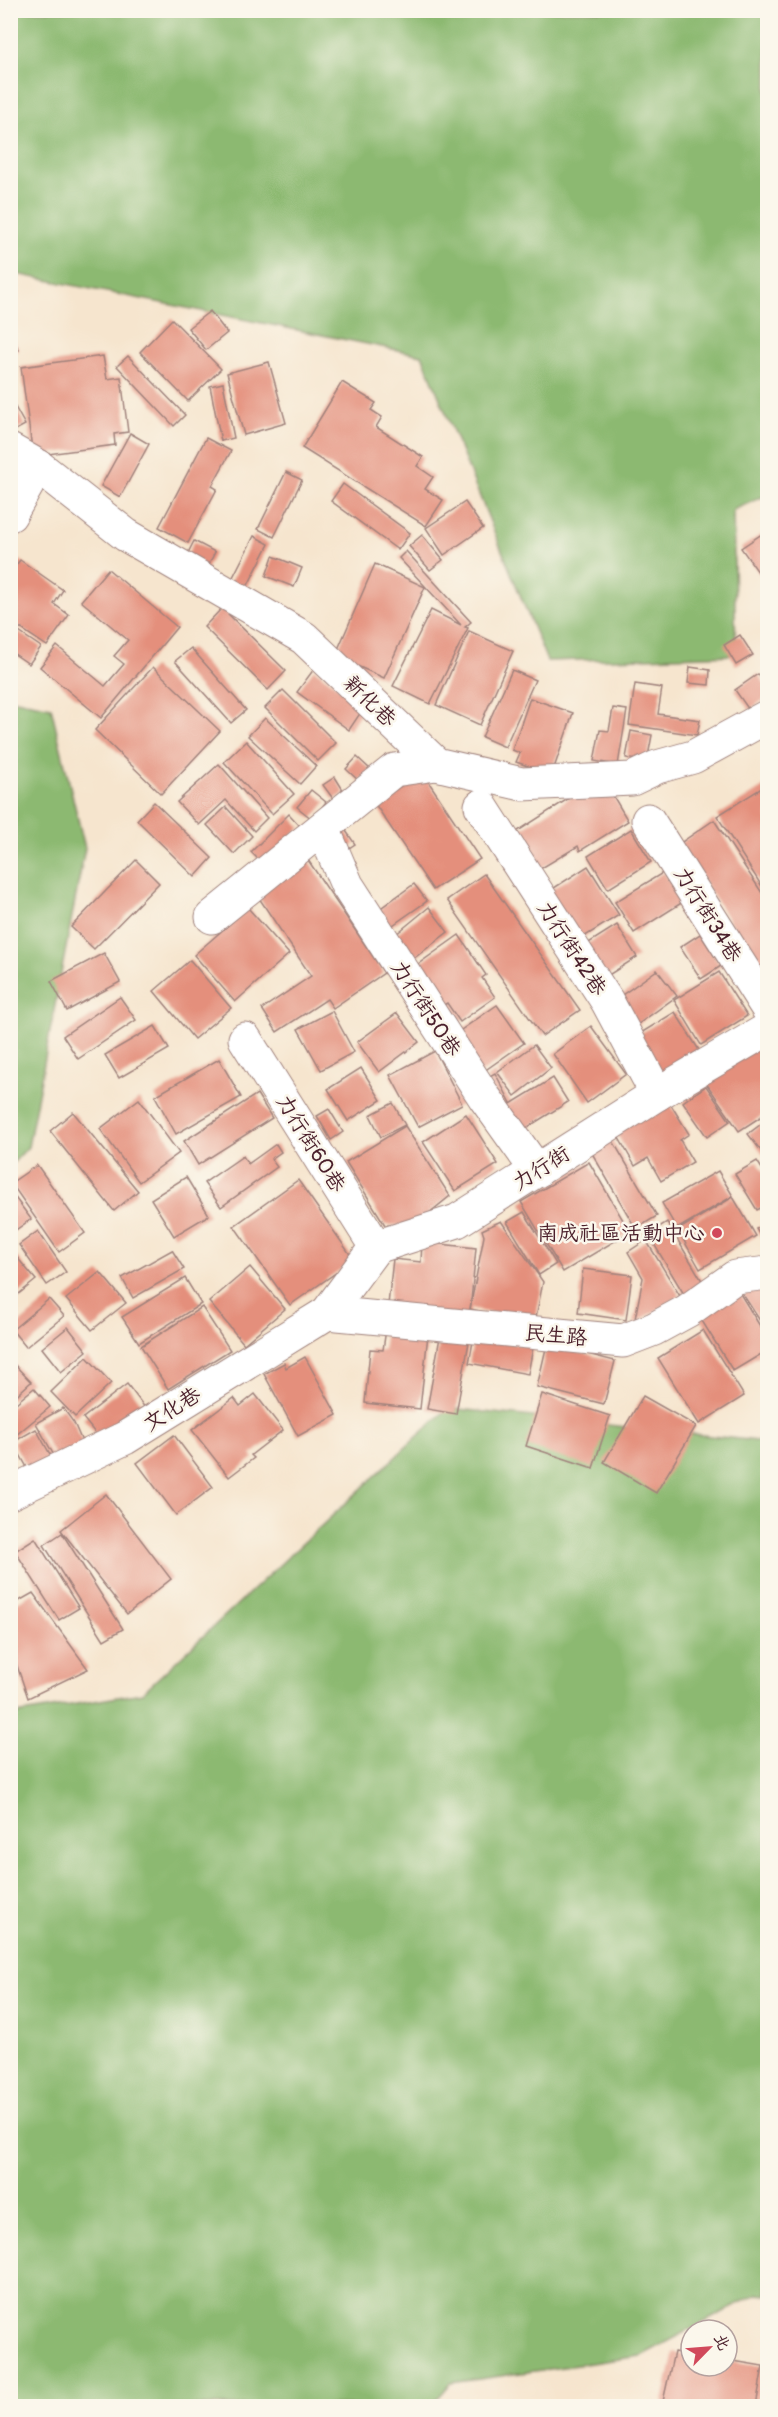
<svg xmlns="http://www.w3.org/2000/svg" width="778" height="2417" viewBox="0 0 778 2417" font-family="Pangolin,'LXGW WenKai TC',sans-serif">
<style>
.forest{fill:#8cb971;stroke:#6b6c4e;stroke-width:1.5}
.building{fill:#e48f7c}
.lines{fill:none;stroke-linecap:round;stroke-linejoin:round}
.minor-casing{stroke:#a0827c;stroke-width:35}
.minor{stroke:#fff;stroke-width:33}
.poi-dot{fill:#d1495b;stroke:#fbf7ec;stroke-width:2}
.labels{text-anchor:middle;stroke-width:5;stroke-linejoin:round;paint-order:stroke}
.street-label{font-size:21px;fill:#4a1f2b;stroke:#fbf7ec}
.poi-label{font-size:21px;fill:#4a1f2b;stroke:#fbf7ec;text-anchor:end}
</style>
<rect width="100%" height="100%" fill="#fbf7ec"/>
<filter id="ink" filterUnits="userSpaceOnUse"><feTurbulence type="fractalNoise" baseFrequency=".0167" numOctaves="2"/><feDisplacementMap in="SourceGraphic" scale="12" xChannelSelector="R" yChannelSelector="G"/><feConvolveMatrix kernelMatrix="1 2 1 2 8 2 1 2 1" color-interpolation-filters="sRGB"/></filter>
<filter id="wash" filterUnits="userSpaceOnUse"><feTurbulence type="fractalNoise" baseFrequency=".008" numOctaves="4" result="noise"/><feDisplacementMap in="SourceGraphic" scale="24" xChannelSelector="R" yChannelSelector="G"/><feGaussianBlur stdDeviation="1.35" result="paint"/><feColorMatrix in="noise" values="0 0 0 0 0 0 0 0 0 0 0 0 0 0 0 0 0 1.4 0 .05"/><feComposite in="paint" operator="in"/></filter>
<g filter="url(#wash)">
<rect width="100%" height="100%" fill="#f6e5ce"/>
<g class="forest">
<path d="M10 11H767V495L733 510 736 655 547 661 422 355 11 273Z"/>
<path d="M11 699 51 707 85 848 28 1147 11 1165Z"/>
<path d="M448 1408 767 1442V2295L757 2294 641 2356 451 2383 431 2406H11V1715L142 1693Z"/>
</g>
<g id="blocks">
<g class="building">
<path d="M210 311 227 333 206 350 188 328Z"/>
<path d="M172 319 221 369 188 401 140 352Z"/>
<path d="M10 333 19 350 10 355Z"/>
<path d="M103 356 107 379 121 377 128 432 114 434 115 445 33 456 21 367Z"/>
<path d="M128 356 185 415 174 426 117 366Z"/>
<path d="M269 362 286 423 244 435 227 373Z"/>
<path d="M342 382 376 403 371 410 382 417 376 427 423 457 417 466 433 477 425 489 443 500 426 526 302 448Z"/>
<path d="M223 383 234 438 221 441 210 386Z"/>
<path d="M10 398 25 425 10 433Z"/>
<path d="M130 433 149 444 120 497 101 486Z"/>
<path d="M206 438 231 451 212 486 217 489 188 543 159 527Z"/>
<path d="M286 472 302 480 274 537 258 529Z"/>
<path d="M343 484 410 533 398 550 331 501Z"/>
<path d="M465 502 483 528 444 555 426 528Z"/>
<path d="M768 530V586L741 548Z"/>
<path d="M422 535 443 560 430 570 409 546Z"/>
<path d="M254 536 269 544 245 591 230 583Z"/>
<path d="M194 541 215 552 205 572 184 561Z"/>
<path d="M406 551 471 622 465 627 468 628 430 704 393 686 431 610 461 625 399 558Z"/>
<path d="M273 556 302 568 294 587 266 576Z"/>
<path d="M20 560 63 590 54 604 69 615 47 646 10 621V573Z"/>
<path d="M375 564 425 587 384 678 335 656Z"/>
<path d="M108 569 177 627 101 718 40 667 57 646 105 686 124 664 114 656 128 640 81 601Z"/>
<path d="M222 608 286 671 268 690 204 627Z"/>
<path d="M10 626 41 647 29 664 10 651Z"/>
<path d="M469 631 513 651 480 725 436 705Z"/>
<path d="M740 635 753 655 736 665 724 645Z"/>
<path d="M191 648 246 710 231 723 175 661Z"/>
<path d="M153 667 220 731 161 794 95 730Z"/>
<path d="M690 667 710 670 709 685 688 683Z"/>
<path d="M314 669 365 706 349 730 297 692Z"/>
<path d="M512 670 535 680 505 747 482 737Z"/>
<path d="M758 674 768 688V697L749 710 735 690Z"/>
<path d="M635 684 662 688 658 714 700 720 697 735 629 725Z"/>
<path d="M283 690 336 743 318 761 265 708Z"/>
<path d="M530 698 573 713 552 774 516 762 520 753 512 750Z"/>
<path d="M613 708 627 710 618 765 594 761 600 730 609 731Z"/>
<path d="M265 718 316 766 300 784 248 736Z"/>
<path d="M631 731 652 735 647 762 626 758Z"/>
<path d="M246 741 294 794 272 814 224 762Z"/>
<path d="M357 757 371 770 359 781 346 769Z"/>
<path d="M219 764 267 818 254 831 226 800 199 825 177 802Z"/>
<path d="M422 772 480 859 433 890 375 804Z"/>
<path d="M335 777 345 793 334 800 323 785Z"/>
<path d="M602 777 628 821 580 851 578 846 530 875 507 838Z"/>
<path d="M768 784V896L717 816Z"/>
<path d="M311 790 326 802 312 819 297 807Z"/>
<path d="M154 802 212 858 195 877 137 820Z"/>
<path d="M226 807 252 836 234 854 207 825Z"/>
<path d="M289 814 301 827 264 865 251 852Z"/>
<path d="M714 820 768 902V980L679 844Z"/>
<path d="M344 828 355 844 340 854 330 837Z"/>
<path d="M631 829 651 862 608 889 588 856Z"/>
<path d="M136 860 159 883 94 949 71 927Z"/>
<path d="M308 860 384 973 333 1008 327 999 277 1032 262 1009 311 976 257 895Z"/>
<path d="M588 866 619 915 571 945 540 897Z"/>
<path d="M664 872 683 902 634 933 615 902Z"/>
<path d="M484 874 580 1010 542 1036 447 900Z"/>
<path d="M414 884 427 901 390 927 378 910Z"/>
<path d="M429 907 448 932 413 959 395 935Z"/>
<path d="M248 908 289 954 235 1002 194 955Z"/>
<path d="M617 925 637 957 596 983 576 951Z"/>
<path d="M700 934 721 966 701 979 680 947Z"/>
<path d="M459 935 486 975 482 978 495 997 460 1022 447 1003 442 1006 414 967Z"/>
<path d="M104 953 120 982 67 1011 51 981Z"/>
<path d="M190 960 231 1008 194 1039 154 991Z"/>
<path d="M657 970 677 996 630 1030 611 1003Z"/>
<path d="M719 972 747 1016 701 1045 674 1000Z"/>
<path d="M120 997 136 1020 78 1059 63 1036Z"/>
<path d="M497 1005 524 1043 477 1076 451 1037Z"/>
<path d="M332 1011 354 1052 321 1070 298 1029Z"/>
<path d="M675 1012 699 1050 655 1077 631 1039Z"/>
<path d="M397 1013 419 1042 379 1072 357 1042Z"/>
<path d="M155 1026 169 1049 119 1078 105 1055Z"/>
<path d="M591 1026 626 1074 587 1103 553 1054Z"/>
<path d="M760 1042 768 1053V1112L739 1131 704 1080Z"/>
<path d="M534 1045 551 1068 515 1096 497 1072Z"/>
<path d="M435 1051 462 1104 418 1127 390 1075Z"/>
<path d="M219 1059 241 1097 176 1134 155 1096Z"/>
<path d="M361 1068 381 1100 348 1121 328 1089Z"/>
<path d="M495 1073 511 1103 502 1108 486 1078Z"/>
<path d="M553 1078 568 1102 520 1132 504 1108Z"/>
<path d="M706 1086 730 1121 707 1137 683 1102Z"/>
<path d="M257 1094 272 1118 198 1165 184 1141Z"/>
<path d="M139 1099 179 1153 139 1182 100 1129Z"/>
<path d="M668 1100 689 1134 680 1140 693 1162 661 1181 648 1158 635 1166 615 1131Z"/>
<path d="M393 1103 405 1125 381 1137 370 1115Z"/>
<path d="M329 1109 343 1132 331 1140 317 1116Z"/>
<path d="M73 1112 138 1191 114 1211 50 1131Z"/>
<path d="M466 1114 498 1164 455 1191 423 1142Z"/>
<path d="M768 1119V1160L748 1134Z"/>
<path d="M405 1126 450 1196 413 1226 385 1225 346 1162Z"/>
<path d="M610 1136 657 1216 636 1229 589 1148Z"/>
<path d="M276 1144 281 1152 271 1159 277 1167 221 1207 204 1183 243 1156 248 1164Z"/>
<path d="M757 1161 768 1178V1204L757 1210 735 1174Z"/>
<path d="M589 1162 630 1232 563 1272 521 1202Z"/>
<path d="M37 1165 85 1233 59 1252 11 1183Z"/>
<path d="M718 1171 733 1196 677 1229 662 1203Z"/>
<path d="M186 1177 209 1215 174 1236 151 1199Z"/>
<path d="M298 1180 354 1260 290 1305 234 1226Z"/>
<path d="M10 1191 31 1219 10 1234Z"/>
<path d="M733 1197 756 1236 700 1269 678 1230Z"/>
<path d="M524 1212 556 1264 539 1275 507 1222Z"/>
<path d="M501 1221 543 1282 535 1322 470 1309 484 1236 482 1230Z"/>
<path d="M667 1222 704 1284 685 1296 648 1234Z"/>
<path d="M768 1222V1248L756 1229Z"/>
<path d="M38 1231 66 1272 47 1285 19 1245Z"/>
<path d="M646 1240 680 1296 634 1324 643 1278 628 1252Z"/>
<path d="M422 1242 476 1248 469 1322 387 1314 393 1259 421 1262Z"/>
<path d="M10 1249 36 1280 10 1301Z"/>
<path d="M172 1250 184 1269 133 1298 122 1278Z"/>
<path d="M250 1267 285 1309 244 1344 209 1302Z"/>
<path d="M583 1269 632 1275 626 1320 578 1313Z"/>
<path d="M100 1272 126 1303 92 1330 66 1299Z"/>
<path d="M185 1278 201 1304 139 1343 122 1317Z"/>
<path d="M768 1283V1333L742 1293Z"/>
<path d="M739 1292 768 1339V1350L733 1371 699 1316Z"/>
<path d="M49 1299 64 1316 26 1347 12 1330Z"/>
<path d="M202 1307 230 1350 168 1389 141 1346Z"/>
<path d="M68 1327 87 1351 61 1372 42 1348Z"/>
<path d="M386 1329 428 1334 420 1409 365 1403 370 1349 383 1350Z"/>
<path d="M703 1330 744 1396 699 1424 658 1358Z"/>
<path d="M474 1336 533 1347 528 1374 469 1363Z"/>
<path d="M440 1337 469 1342 456 1414 427 1409Z"/>
<path d="M547 1344 615 1361 604 1404 537 1387Z"/>
<path d="M87 1357 111 1383 75 1417 51 1392Z"/>
<path d="M305 1357 337 1415 298 1436 264 1374 284 1363 286 1368Z"/>
<path d="M10 1360 31 1382 10 1401Z"/>
<path d="M127 1384 146 1409 103 1443 83 1418Z"/>
<path d="M34 1388 50 1407 10 1440V1408Z"/>
<path d="M255 1394 283 1430 251 1455 254 1458 229 1477 192 1430 234 1398 240 1406Z"/>
<path d="M542 1394 610 1416 593 1468 526 1446Z"/>
<path d="M643 1396 696 1426 656 1493 604 1462Z"/>
<path d="M63 1408 74 1423 83 1444 56 1459 36 1423Z"/>
<path d="M36 1429 56 1465 33 1478 13 1442Z"/>
<path d="M174 1435 213 1487 176 1515 137 1463Z"/>
<path d="M106 1494 171 1579 127 1614 61 1530Z"/>
<path d="M62 1533 123 1629 104 1640 44 1545Z"/>
<path d="M35 1538 79 1608 59 1620 15 1551Z"/>
<path d="M33 1593 88 1669 28 1698 10 1645V1606Z"/>
<path d="M674 2352 691 2355V2366H727V2360L763 2366 756 2406H662Z"/>
</g>
</g>
</g>
<g filter="url(#ink)">
<use href="#blocks" fill-opacity="0" stroke="#a0827c" stroke-width="1.5"/>
<g class="lines">
<defs>
<g id="minor">
<path d="M10 450 38 466 126 535 304 638 436 764 522 784 632 779 657 767 693 757 768 716"/>
<path d="M10 515 38 466"/>
<path d="M481 806 607 1001 657 1094"/>
<path d="M648 820 768 1009"/>
<path d="M327 838 347 885 485 1098 537 1171"/>
<path d="M212 917 394 770 436 764"/>
<path d="M245 1039 376 1247"/>
<path d="M327 1313 623 1341 654 1329 687 1311 735 1277 768 1273"/>
<path d="M10 1493 125 1438 327 1313 376 1247 457 1221 657 1094 768 1029"/>
</g>
</defs>
<use href="#minor" class="minor-casing"/>
<use href="#minor" class="minor"/>
</g>
</g>
<circle class="poi-dot" cx="717" cy="1233" r="6"/>
<g class="labels">
<g class="street-label">
<text transform="translate(370 701) rotate(44)" y="7">新化巷</text>
<text transform="translate(708 914) rotate(58)" y="7">力行街34巷</text>
<text transform="translate(572 948) rotate(57)" y="7">力行街42巷</text>
<text transform="translate(426 1008) rotate(57)" y="7">力行街50巷</text>
<text transform="translate(311 1143) rotate(58)" y="7">力行街60巷</text>
<text transform="translate(541 1168) rotate(-32)" y="7">力行街</text>
<text transform="translate(556 1335) rotate(5)" y="7">民生路</text>
<text transform="translate(172 1409) rotate(-32)" y="7">文化巷</text>
</g>
<g class="poi-label">
<text x="705" y="1240">南成社區活動中心</text>
</g>
</g>
<rect width="778" height="2417" fill="none" stroke="#fbf7ec" stroke-width="36"/>
<g transform="translate(709 2348) rotate(65)"><circle r="28" fill="#fbf7ec" stroke="#b4a19f" stroke-width="1.5"/>
<path d="M0-4.5L10 22L0 15L-10 22Z" fill="#d1495b"/>
<text y="-9" font-size="16" font-weight="bold" text-anchor="middle" fill="#4a1f2b">北</text>
</g>
</svg>
